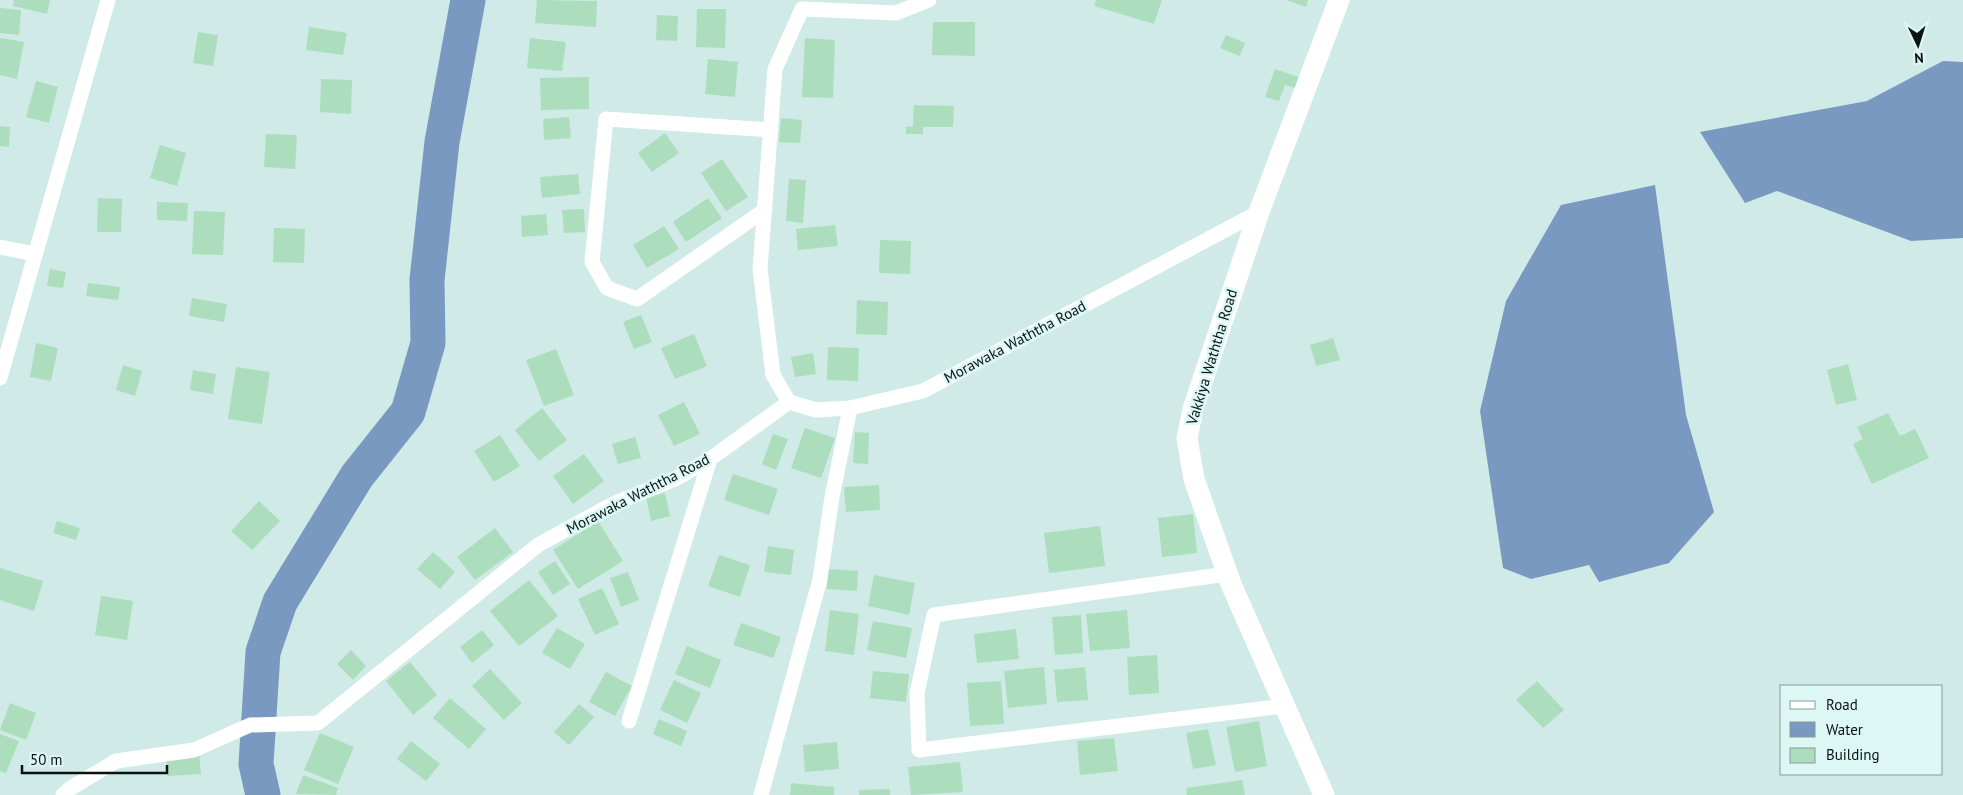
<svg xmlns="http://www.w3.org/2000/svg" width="1963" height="795" viewBox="0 0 1963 795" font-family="'PT Sans',sans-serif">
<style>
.water{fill:#7a99c1}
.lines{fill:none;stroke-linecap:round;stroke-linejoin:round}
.river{stroke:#7a99c1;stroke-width:35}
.building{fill:#acdebd}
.street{stroke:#fff;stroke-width:15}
.secondary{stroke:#fff;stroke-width:21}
.labels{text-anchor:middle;stroke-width:5;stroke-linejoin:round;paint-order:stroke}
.street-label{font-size:15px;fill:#0a1312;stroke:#dcf7f4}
</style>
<rect width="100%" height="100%" fill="#cfeae7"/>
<g class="water">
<path d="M1943 61 1963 62V238L1911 241 1777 191 1745 203 1700 132 1867 101Z"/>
<path d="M1655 185 1686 415 1714 512 1669 563 1599 582 1589 565 1531 579 1503 568 1480 411 1506 301 1561 205Z"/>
</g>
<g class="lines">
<path class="river" d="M263 795 256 764 263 652 280 602 357 476 408 412 428 343 427 280 442 142 468 0"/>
</g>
<g class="building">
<path d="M14 0H50L47 14 13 6Z"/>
<path d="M537 0 597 1 596 27 535 23Z"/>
<path d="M1096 0H1162L1154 24 1094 6Z"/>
<path d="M1286 0H1308L1306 7Z"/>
<path d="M0 8 21 10 19 35 0 33Z"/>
<path d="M697 9H726L725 48 696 47Z"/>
<path d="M657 15 678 16 677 41 656 40Z"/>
<path d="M933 22H975V56L932 55Z"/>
<path d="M309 27 347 33 343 55 306 50Z"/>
<path d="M198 32 218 35 213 66 193 63Z"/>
<path d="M1226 35 1245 43 1240 56 1220 48Z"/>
<path d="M0 38 24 42 17 79 0 75Z"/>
<path d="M530 38 566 42 562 71 527 68Z"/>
<path d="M805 38 835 40 833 98 802 97Z"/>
<path d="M708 59 738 62 735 97 705 94Z"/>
<path d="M1275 69 1301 78 1298 89 1285 85 1279 101 1265 97Z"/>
<path d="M589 77V109L541 110 540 78Z"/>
<path d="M321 79 352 80 351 114 320 112Z"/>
<path d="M36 81 58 87 49 123 26 117Z"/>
<path d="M914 105 954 106 953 127H923V134H906V127L913 126Z"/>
<path d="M569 117 571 138 544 140 543 119Z"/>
<path d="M781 118 802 120 800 143 779 142Z"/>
<path d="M0 126 10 127 9 147 0 146Z"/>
<path d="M665 133 679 153 652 172 638 153Z"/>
<path d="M266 134 297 135 295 169 264 167Z"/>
<path d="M160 145 186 153 177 186 150 178Z"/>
<path d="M722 159 748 197 726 211 701 173Z"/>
<path d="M578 174 580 194 542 198 540 177Z"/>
<path d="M789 179 806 180 803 223 786 221Z"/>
<path d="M98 198 122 199 121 232H97Z"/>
<path d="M708 198 722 218 686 242 673 222Z"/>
<path d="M157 202 188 203 187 221 157 220Z"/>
<path d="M584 209 585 232 564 233 562 210Z"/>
<path d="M194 211 225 212 223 255 192 254Z"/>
<path d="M546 214 548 235 522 237 521 216Z"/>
<path d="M835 225 838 246 798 250 796 229Z"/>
<path d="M664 226 679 249 647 268 633 245Z"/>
<path d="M274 228 305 229 304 263 273 262Z"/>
<path d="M880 240 911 241 910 274 879 273Z"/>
<path d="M50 269 66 272 63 288 47 286Z"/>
<path d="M88 283 120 287 118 300 86 296Z"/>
<path d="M192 298 227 304 224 322 189 316Z"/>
<path d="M857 300 888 302 887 335 856 334Z"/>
<path d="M641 315 652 342 634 349 623 322Z"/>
<path d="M694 334 707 366 675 379 661 348Z"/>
<path d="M1333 338 1340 360 1316 366 1310 345Z"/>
<path d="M36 343 58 348 51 381 30 377Z"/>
<path d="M828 347 859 348 858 381 827 380Z"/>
<path d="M556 349 574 395 544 406 526 360Z"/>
<path d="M813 353 816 374 795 377 791 357Z"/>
<path d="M1848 364 1857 400 1836 405 1827 370Z"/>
<path d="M123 365 142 371 135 396 116 390Z"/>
<path d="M236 367 270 372 262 424 228 419Z"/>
<path d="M193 370 216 374 213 394 190 390Z"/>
<path d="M684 402 700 434 674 446 658 415Z"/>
<path d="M542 408 567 440 539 461 515 430Z"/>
<path d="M1888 413 1900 436 1915 429 1929 458 1872 484 1853 444 1863 439 1857 427Z"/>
<path d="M805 428 835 438 821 478 791 468Z"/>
<path d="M855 432 869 433 868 464 853 463Z"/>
<path d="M773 434 788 439 776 470 762 464Z"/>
<path d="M500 435 520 466 494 482 474 451Z"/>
<path d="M635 437 641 458 618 464 612 444Z"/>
<path d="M584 454 604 481 573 504 553 476Z"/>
<path d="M733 474 778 489 769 515 724 500Z"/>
<path d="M879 485 880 510 846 512 844 487Z"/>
<path d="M665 493 670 516 651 521 646 497Z"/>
<path d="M259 501 280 521 252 550 231 531Z"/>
<path d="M1193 514 1197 553 1162 557 1158 518Z"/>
<path d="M57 521 80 528 76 540 53 533Z"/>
<path d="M598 521 623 561 578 589 553 550Z"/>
<path d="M1100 526 1105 566 1049 573 1044 533Z"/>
<path d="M495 528 513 552 475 580 457 557Z"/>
<path d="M768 546 794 550 791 575 764 572Z"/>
<path d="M433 552 455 572 440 589 417 569Z"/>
<path d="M719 555 750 565 740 597 708 586Z"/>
<path d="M555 561 570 584 553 595 538 572Z"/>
<path d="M0 568 43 581 34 611 0 600Z"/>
<path d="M828 569 858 571 857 591 827 589Z"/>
<path d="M628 572 639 600 621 607 610 578Z"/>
<path d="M874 575 915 583 909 615 868 606Z"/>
<path d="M529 580 558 616 519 646 490 611Z"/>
<path d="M602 588 619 624 595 635 578 599Z"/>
<path d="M101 596 133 601 127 640 95 635Z"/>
<path d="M830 610 859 614 854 655 825 651Z"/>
<path d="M1127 610 1130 648 1090 651 1086 614Z"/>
<path d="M1081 615 1083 653 1055 655 1052 617Z"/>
<path d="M873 621 912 628 906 658 867 650Z"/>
<path d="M741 623 781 637 773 658 733 645Z"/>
<path d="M557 628 585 644 570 669 542 653Z"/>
<path d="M1016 629 1019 659 977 663 974 634Z"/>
<path d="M482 630 494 645 472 663 460 647Z"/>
<path d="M687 646 721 660 710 688 675 674Z"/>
<path d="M351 650 366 666 353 680 337 664Z"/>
<path d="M1157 655 1159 693 1129 695 1127 657Z"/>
<path d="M410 662 437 695 413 715 386 681Z"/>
<path d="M1044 667 1047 704 1008 708 1004 671Z"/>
<path d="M1085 667 1088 700 1057 702 1054 670Z"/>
<path d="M490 669 522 703 504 720 472 686Z"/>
<path d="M873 671 909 674 906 702 870 698Z"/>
<path d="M606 672 632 686 615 716 589 702Z"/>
<path d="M674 680 701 693 687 723 660 710Z"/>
<path d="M1001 681 1004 724 970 726 967 683Z"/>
<path d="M1537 681 1564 710 1543 728 1516 700Z"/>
<path d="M450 698 486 729 469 749 433 718Z"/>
<path d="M10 703 36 713 26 740 0 730Z"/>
<path d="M579 704 594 717 569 745 554 732Z"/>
<path d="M659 719 687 731 681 746 653 734Z"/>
<path d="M1259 721 1267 766 1235 772 1226 727Z"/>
<path d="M1208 729 1216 765 1193 769 1186 733Z"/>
<path d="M320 733 354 747 338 784 304 770Z"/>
<path d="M0 734 19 741 6 773 0 771Z"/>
<path d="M1114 738 1118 771 1080 775 1077 741Z"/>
<path d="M411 741 440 764 426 781 397 759Z"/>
<path d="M837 742 839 769 805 772 803 745Z"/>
<path d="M199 754 201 774 168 776 166 757Z"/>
<path d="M960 762 963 792 911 795 908 767Z"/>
<path d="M303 775 338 788 336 795 296 794Z"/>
<path d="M1242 780 1245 795H1187L1186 788Z"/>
<path d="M791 783 834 787V795H790Z"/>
<path d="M890 789V795H859V790Z"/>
</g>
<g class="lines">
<g class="street">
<path d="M765 210 637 299 607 288 592 262 606 119 771 130"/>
<path d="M0 247 35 254"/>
<path d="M0 378 108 0"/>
<path d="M789 402 773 375 760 269 775 69 802 9 896 13 929 0"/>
<path d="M1227 574 934 615 917 693 919 750 1285 706"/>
<path d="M629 721 710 459"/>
<path d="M63 795 71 788 116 761 194 750 250 725 318 723 538 545 611 505 677 478 710 459 789 402 816 410 850 408 923 391 1259 212"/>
<path d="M761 795 820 579 832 497 850 408"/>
</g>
<path class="secondary" d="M1324 795 1231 584 1194 479 1187 438 1193 409 1259 212 1339 0"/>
</g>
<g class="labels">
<g class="street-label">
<text transform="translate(1015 342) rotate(-28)" y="5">Morawaka Waththa Road</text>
<text transform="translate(1212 357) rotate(-73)" y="5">Vakkiya Waththa Road</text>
<text transform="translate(638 494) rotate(-27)" y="5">Morawaka Waththa Road</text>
</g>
</g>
<rect x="1780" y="685" width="162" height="90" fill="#dcf7f4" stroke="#889c9a"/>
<rect x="1790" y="701" width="25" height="8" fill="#ffffff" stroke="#889c9a"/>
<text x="1826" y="710" font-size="15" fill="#0a1312">Road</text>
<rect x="1790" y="722" width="25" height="15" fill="#7a99c1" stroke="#889c9a"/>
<text x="1826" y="735" font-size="15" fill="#0a1312">Water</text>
<rect x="1790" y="748" width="25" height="15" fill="#acdebd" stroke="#889c9a"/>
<text x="1826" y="760" font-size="15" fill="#0a1312">Building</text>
<g transform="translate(1918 45) rotate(176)" stroke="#dcf7f4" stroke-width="4" paint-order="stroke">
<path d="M0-4L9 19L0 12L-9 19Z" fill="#0a1312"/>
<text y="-8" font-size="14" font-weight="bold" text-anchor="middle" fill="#0a1312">N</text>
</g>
<path d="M22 765v8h145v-8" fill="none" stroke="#0a1312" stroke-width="2.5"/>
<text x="30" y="765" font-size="15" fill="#0a1312" stroke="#dcf7f4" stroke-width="4" paint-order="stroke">50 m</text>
</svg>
